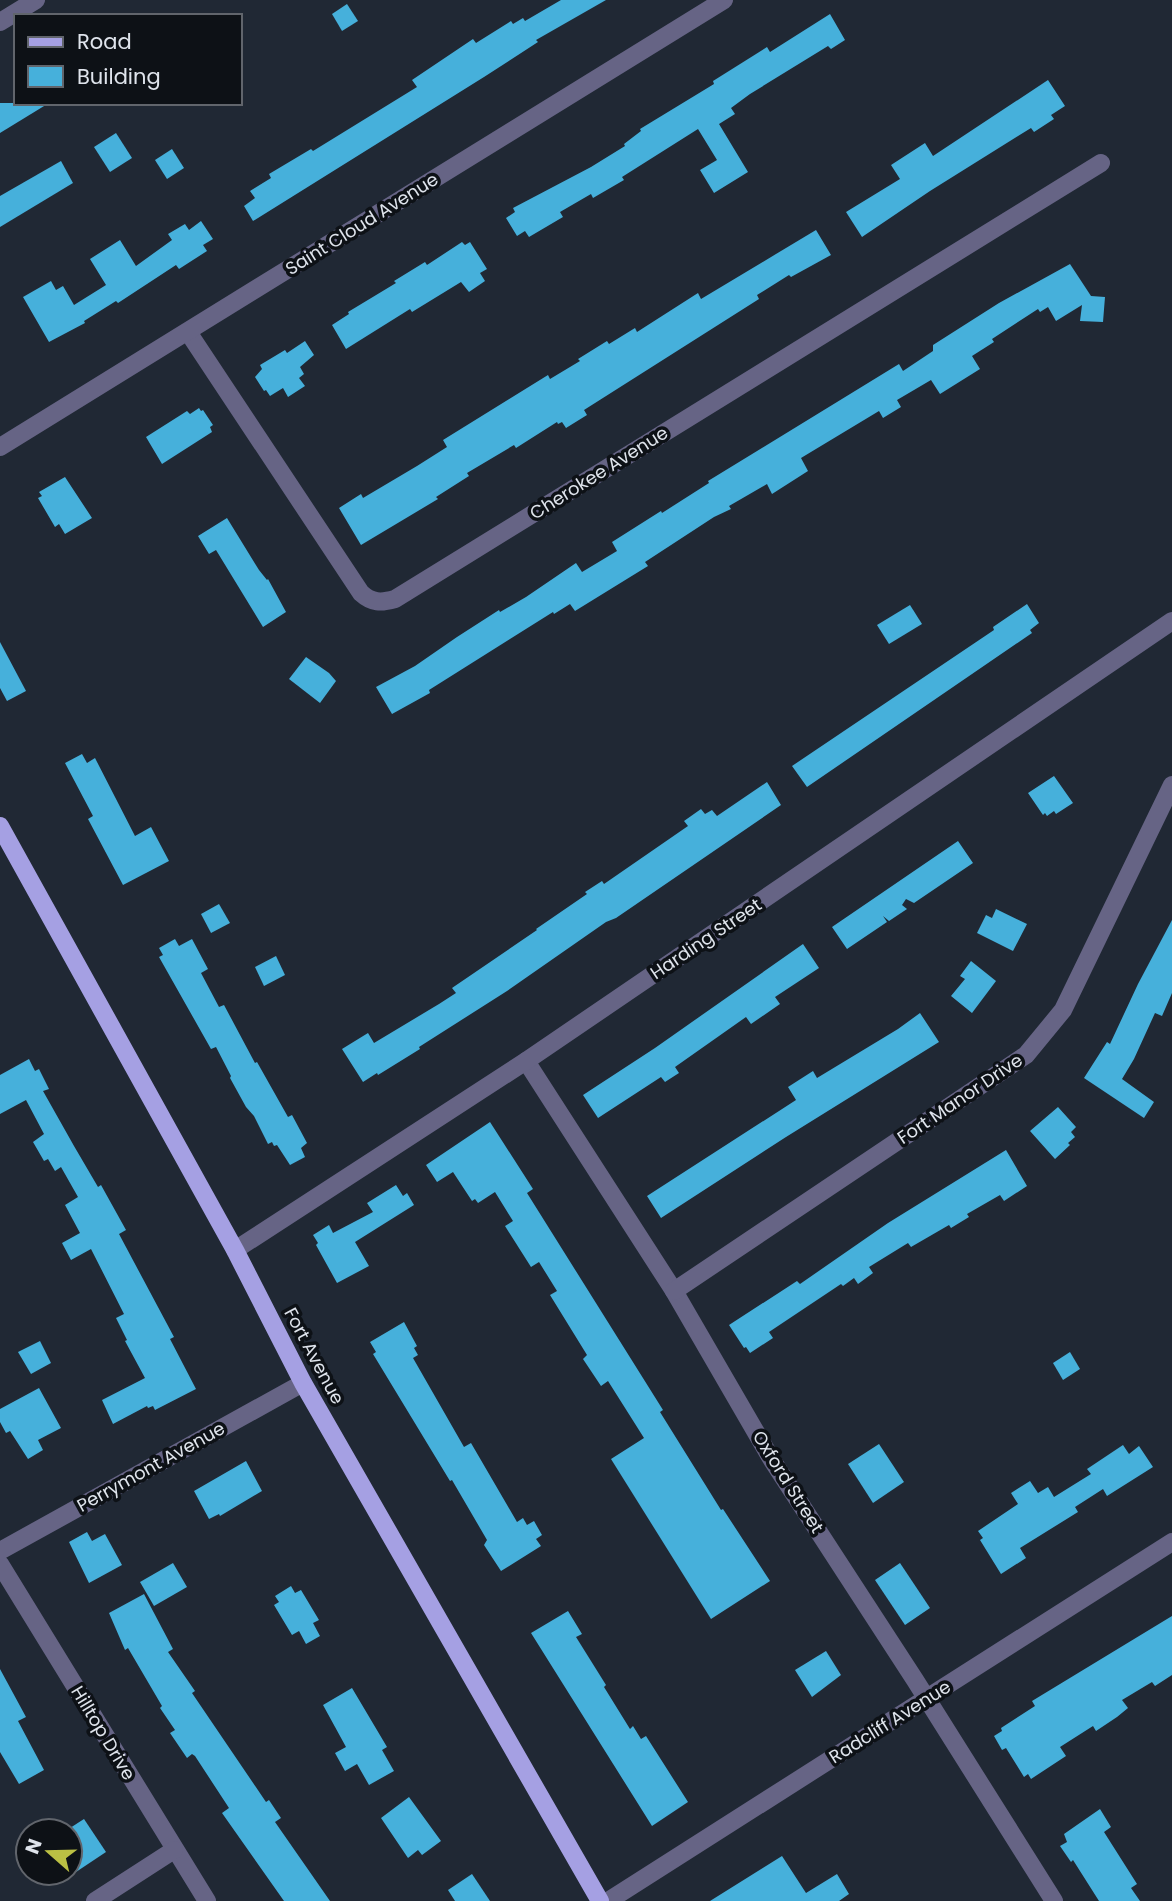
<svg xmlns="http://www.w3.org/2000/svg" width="1172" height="1901" viewBox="0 0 1172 1901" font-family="Poppins,sans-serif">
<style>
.building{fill:#46b0db}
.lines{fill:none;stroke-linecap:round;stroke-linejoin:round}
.minor{stroke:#666485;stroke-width:18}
.tertiary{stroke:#666485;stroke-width:18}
.primary{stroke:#a5a0e3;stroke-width:18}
.labels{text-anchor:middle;stroke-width:7;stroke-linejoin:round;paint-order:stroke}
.street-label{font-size:18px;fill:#dfe4ec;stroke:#0d1116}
</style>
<rect width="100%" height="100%" fill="#202834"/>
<g class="building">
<path d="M561 0H606L536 40 538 42 484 77 253 221 244 206 255 198 250 191 271 178 269 174 311 149 313 151 417 87 412 80 473 39 476 43 511 21 513 24 523 18 525 21Z"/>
<path d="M347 4 358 21 342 31 332 14Z"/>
<path d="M830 14 845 40 831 49 828 46 750 94 731 108 735 114 719 124 748 172 714 193 700 170 717 160 698 129 622 177 624 180 593 198 591 194 560 212 563 217 529 237 525 231 517 236 506 218 515 212 513 208 591 167 625 146 624 144 641 131 640 129 714 84 713 81 767 47 770 52Z"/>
<path d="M1048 80 1065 106 1051 115 1054 119 1034 132 1031 128 930 191 862 237 846 212 900 179 891 165 925 143 933 156Z"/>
<path d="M0 103H49L0 133Z"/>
<path d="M116 133 132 158 110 172 94 147Z"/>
<path d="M172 149 184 168 167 179 155 160Z"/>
<path d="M61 161 73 183 0 227V196Z"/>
<path d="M201 221 213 239 203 245 207 251 179 269 176 265 118 303 116 301 84 321 85 323 49 342 23 297 51 281 56 290 63 286 74 305 106 285 90 259 120 240 136 266 172 240 168 234 185 224 189 230Z"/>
<path d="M816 230 831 255 791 277 789 275 757 295 759 299 584 410 587 415 566 428 562 422 558 424 557 422 516 448 514 445 467 473 469 476 436 497 438 499 361 545 339 508 361 494 363 498 417 466 447 447 443 440 548 375 550 379 580 361 578 359 607 341 609 344 635 328 637 332 698 293 701 299Z"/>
<path d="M462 242 465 245 470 242 487 269 480 273 485 281 469 292 461 282 412 312 410 309 346 349 332 325 349 314 348 312 396 283 394 281 425 262 427 265Z"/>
<path d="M1070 264 1091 296 1105 297 1103 322 1080 321 1082 305 1056 321 1048 307 1040 312 1038 309 992 339 994 342 972 356 980 369 940 394 931 380 897 400 901 407 883 418 879 411 801 458 808 471 772 494 767 484 729 506 731 509 714 517 645 562 648 566 575 611 570 604 554 614 553 612 429 690 430 693 392 714 376 687 415 666 457 637 499 610 500 612 526 597 576 563 582 572 617 551 612 542 661 511 662 513 709 483 708 481 899 364 903 371 933 351V345L999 303Z"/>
<path d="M305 341 314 355 300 367 304 374 299 378 305 386 288 397 283 388 270 396 266 390 264 391 255 377 262 369 260 365 285 350 287 353Z"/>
<path d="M199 408 201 411 203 410 213 425 210 427 212 432 162 464 146 437 187 411 190 414Z"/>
<path d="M65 477 92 518 65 534 59 524 55 527 38 498 42 496 39 492Z"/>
<path d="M227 518 259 570 267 580 268 579 286 612 263 627 216 550 209 554 198 536Z"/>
<path d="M1027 604 1039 623 1030 630 1032 633 807 787 792 766 994 630 993 627Z"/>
<path d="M910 605 922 624 889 644 877 625Z"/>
<path d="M0 642 26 691 7 701 0 688Z"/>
<path d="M306 657 329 673 336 681 320 703 289 679Z"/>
<path d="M82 754 87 763 95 758 135 836 151 827 169 861 123 885 88 819 93 816 65 763Z"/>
<path d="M1054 776 1073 803 1056 814 1054 811 1047 816 1045 813 1043 815 1028 793Z"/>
<path d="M767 782 781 805 616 918 606 922 507 991 419 1047 420 1049 378 1075 377 1073 363 1082 342 1049 368 1033 374 1043 439 1004 456 993 452 988 537 930 536 929 587 894 585 892 602 881 604 884 688 826 684 821 701 809 705 814 712 810 717 816Z"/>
<path d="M958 841 973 863 914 903 906 899 902 905 907 909 889 921 883 916 887 922 847 949 832 927Z"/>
<path d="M219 904 230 923 211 933 201 914Z"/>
<path d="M996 909 1027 924 1013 951 977 933 986 915 992 918Z"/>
<path d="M1172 920V993L1162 1016 1155 1013 1134 1059 1122 1079 1154 1102 1144 1118 1084 1078 1107 1042 1110 1044 1138 984Z"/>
<path d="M175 939 179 946 192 939 208 969 201 973 219 1007 224 1005 255 1063 257 1062 288 1117 292 1115 307 1143 301 1148 305 1157 290 1165 277 1145 274 1146 272 1142 268 1144 254 1116 246 1107 230 1078 231 1076 216 1047 211 1049 159 957 163 955 159 948Z"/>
<path d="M803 944 819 968 775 997 780 1004 751 1024 746 1017 675 1067 679 1073 665 1082 661 1077 598 1118 583 1095 655 1048Z"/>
<path d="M276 956 285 975 264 986 255 967Z"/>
<path d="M971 961 996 981 972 1013 951 996 965 979 960 976Z"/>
<path d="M920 1013 939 1042 786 1137 661 1218 647 1196 796 1100 788 1087 813 1071 817 1078 898 1029Z"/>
<path d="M29 1059 35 1071 39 1069 49 1089 43 1091 74 1146 98 1187 101 1185 126 1230 119 1234 174 1337 170 1339 196 1389 155 1410 153 1406 148 1408 147 1406 113 1424 102 1400 145 1378 125 1341 127 1340 116 1318 124 1314 91 1249 71 1260 62 1243 80 1233 65 1205 78 1197 61 1167 55 1171 48 1159 44 1161 33 1142 44 1134 26 1100 0 1114V1075Z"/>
<path d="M1058 1107 1076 1127 1071 1132 1075 1137 1068 1143 1070 1145 1055 1159 1030 1131Z"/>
<path d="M490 1122 533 1189 527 1193 663 1410 660 1412 721 1510 723 1509 770 1581 711 1619 611 1459 644 1438 608 1381 601 1386 583 1359 587 1355 550 1295 557 1291 539 1262 531 1267 505 1226 513 1221 495 1192 478 1203 475 1199 472 1201 453 1172 437 1182 426 1165Z"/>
<path d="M1006 1150 1027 1186 1004 1201 1000 1195 967 1214 969 1217 951 1228 949 1225 911 1247 908 1243 869 1267 873 1273 858 1284 854 1278 843 1286 841 1284 769 1332 773 1338 750 1353 746 1347 744 1348 729 1325 797 1281 800 1284 888 1223Z"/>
<path d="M396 1185 403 1196 407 1193 414 1205 355 1242 369 1266 337 1283 316 1245 318 1243 313 1235 329 1225 333 1233 373 1212 367 1203Z"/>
<path d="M404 1322 417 1346 414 1348 418 1355 413 1358 464 1447 471 1443 517 1522 523 1518 527 1525 534 1521 542 1535 536 1539 541 1546 501 1571 484 1545 487 1540 452 1480 450 1481 373 1354 376 1352 370 1342Z"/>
<path d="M40 1341 51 1363 31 1374 18 1352Z"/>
<path d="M1070 1352 1080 1369 1063 1380 1053 1363Z"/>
<path d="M39 1388 61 1428 38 1440 43 1450 28 1459 10 1431 6 1433 0 1422V1409Z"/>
<path d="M879 1444 904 1482 873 1503 848 1464Z"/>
<path d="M1123 1445 1129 1454 1139 1446 1153 1467 1107 1496 1103 1489 1075 1507 1078 1512 1020 1548 1026 1558 1001 1574 980 1540 983 1538 978 1531 1018 1504 1011 1493 1030 1481 1038 1493 1048 1487 1054 1497 1091 1474 1087 1469Z"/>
<path d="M246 1461 262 1491 220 1516 219 1514 209 1519 194 1491Z"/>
<path d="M87 1532 92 1541 105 1534 122 1565 89 1583 69 1542Z"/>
<path d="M173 1563 187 1587 154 1606 140 1582Z"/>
<path d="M900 1563 930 1608 905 1625 875 1580Z"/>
<path d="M291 1586 295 1593 301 1590 319 1620 313 1623 320 1636 306 1644 299 1631 292 1635 274 1605 279 1602 275 1596Z"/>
<path d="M144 1594 173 1649 168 1652 195 1691 192 1693 266 1802 269 1800 281 1818 275 1822 330 1901H284L222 1813 229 1808 195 1756 192 1754 187 1758 170 1733 175 1730 160 1708 162 1706 128 1648 125 1650 109 1613Z"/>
<path d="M568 1611 582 1634 576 1637 606 1685 604 1687 630 1729 633 1726 641 1739 646 1736 688 1802 652 1826 531 1633Z"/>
<path d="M1172 1616V1675L1155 1686 1152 1682 1122 1700 1128 1708 1117 1717 1096 1731 1093 1726 1060 1747 1066 1756 1031 1779 1028 1774 1024 1777 1006 1748 1002 1750 994 1736 1002 1731 1001 1728 1035 1706 1032 1701Z"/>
<path d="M826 1651 841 1675 812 1697 795 1670Z"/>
<path d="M0 1669 26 1717 18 1721 44 1770 19 1784 0 1752Z"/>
<path d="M352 1688 387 1747 382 1750 394 1771 369 1785 357 1764 345 1771 335 1753 346 1747 323 1705Z"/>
<path d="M409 1797 441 1841 422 1855 418 1850 408 1858 381 1818Z"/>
<path d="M1100 1809 1111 1827 1104 1832 1137 1884 1131 1888 1140 1901H1099L1073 1860 1071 1862 1060 1846 1067 1842 1064 1834Z"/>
<path d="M84 1819 106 1852 70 1876V1828Z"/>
<path d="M782 1856 806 1893 837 1874 849 1894 839 1901H710Z"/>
<path d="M472 1874 490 1901H455L448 1890Z"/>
</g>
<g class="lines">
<g class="minor">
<path d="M0 22 36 0"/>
<path d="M188 332 361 593C372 603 381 603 395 599L1101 163"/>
<path d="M0 447 724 0"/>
<path d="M526 1061 674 1291 772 1460 915 1680 1054 1901"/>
<path d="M235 1250 526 1061 1172 621"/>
<path d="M674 1291 1026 1055 1063 1010 1172 785"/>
<path d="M0 1564 207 1901"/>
<path d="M95 1901 174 1850"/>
<path d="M608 1901 1172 1542"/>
</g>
<path class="tertiary" d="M0 1551 303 1383"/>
<path class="primary" d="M0 826 235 1250 303 1383 600 1901"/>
</g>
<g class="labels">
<g class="street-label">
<text transform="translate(362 224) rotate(-32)" y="6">Saint Cloud Avenue</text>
<text transform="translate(599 473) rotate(-32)" y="6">Cherokee Avenue</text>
<text transform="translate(706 939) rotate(-34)" y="6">Harding Street</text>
<text transform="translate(960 1099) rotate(-34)" y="6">Fort Manor Drive</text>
<text transform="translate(314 1356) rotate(62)" y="6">Fort Avenue</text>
<text transform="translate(151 1467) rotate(-29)" y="6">Perrymont Avenue</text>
<text transform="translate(788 1482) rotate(58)" y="6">Oxford Street</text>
<text transform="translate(890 1722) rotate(-32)" y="6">Radcliff Avenue</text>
<text transform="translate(103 1733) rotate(59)" y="6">Hilltop Drive</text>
</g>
</g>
<rect x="14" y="14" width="228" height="91" fill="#0d1116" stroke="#61656c" stroke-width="2"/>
<rect x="28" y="37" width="35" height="10" fill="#a5a0e3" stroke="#61656c" stroke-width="2"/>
<text x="77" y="49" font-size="21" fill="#dfe4ec">Road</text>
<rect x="28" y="66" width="35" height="21" fill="#46b0db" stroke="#61656c" stroke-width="2"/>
<text x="77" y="84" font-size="21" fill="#dfe4ec">Building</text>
<g transform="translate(49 1852) rotate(290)"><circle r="33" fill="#0d1116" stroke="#61656c" stroke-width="2"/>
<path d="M0-5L12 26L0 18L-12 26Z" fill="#bbc044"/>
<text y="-10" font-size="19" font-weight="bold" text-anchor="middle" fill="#dfe4ec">N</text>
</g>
</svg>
